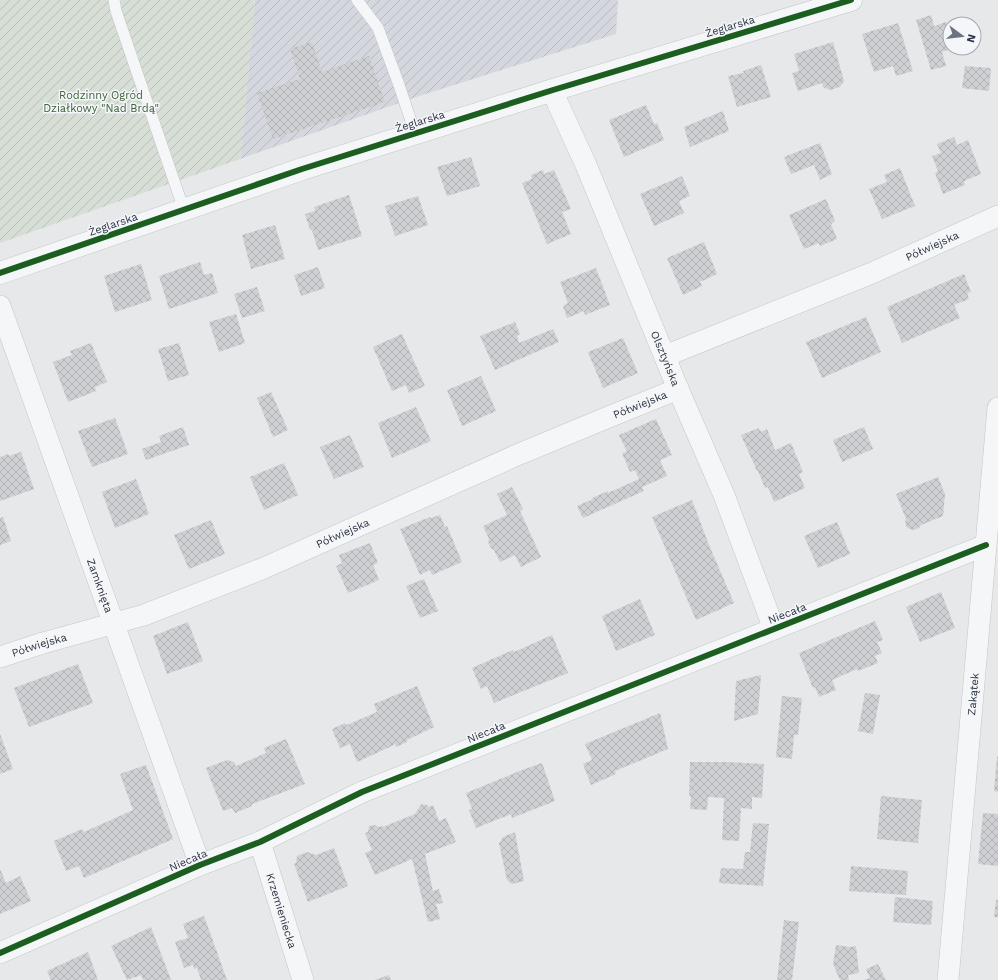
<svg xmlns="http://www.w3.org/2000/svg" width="998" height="980" viewBox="0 0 998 980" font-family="'Work Sans',sans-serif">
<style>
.industrial{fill:url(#industrial-furrows)}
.garden{fill:url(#garden-furrows)}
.building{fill:url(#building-cross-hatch)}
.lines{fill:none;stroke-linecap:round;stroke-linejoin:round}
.service-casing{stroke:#c4c6c8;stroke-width:12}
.minor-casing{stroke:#c4c6c8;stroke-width:22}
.tertiary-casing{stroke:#c4c6c8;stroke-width:23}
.service{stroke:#f5f6f7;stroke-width:11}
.minor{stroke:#f5f6f7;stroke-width:21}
.tertiary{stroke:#f5f6f7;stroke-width:22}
.cycleway-casing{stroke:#f4f6f9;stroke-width:8}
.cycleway{stroke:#1b5e20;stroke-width:6}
.labels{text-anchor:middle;stroke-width:3;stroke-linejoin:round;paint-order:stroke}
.street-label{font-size:11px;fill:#2b3445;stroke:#f4f6f9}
.park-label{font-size:11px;fill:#3f6138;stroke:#f4f6f9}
</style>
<defs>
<pattern id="industrial-furrows" width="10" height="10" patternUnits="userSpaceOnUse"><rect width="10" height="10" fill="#d4d7dd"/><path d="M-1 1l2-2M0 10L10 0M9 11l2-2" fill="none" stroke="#b6b9bf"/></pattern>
<pattern id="garden-furrows" width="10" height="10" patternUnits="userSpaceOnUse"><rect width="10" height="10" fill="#d6ded6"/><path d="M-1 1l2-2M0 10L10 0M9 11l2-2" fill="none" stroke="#b8bfb9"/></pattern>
<pattern id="building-cross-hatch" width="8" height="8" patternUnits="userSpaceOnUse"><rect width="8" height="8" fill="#ced0d3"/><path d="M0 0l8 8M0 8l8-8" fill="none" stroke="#b1b3b6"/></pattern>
</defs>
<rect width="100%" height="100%" fill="#e6e8ea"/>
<path class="industrial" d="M255 0H618L616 34 419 96 240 159Z"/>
<path class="garden" d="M0 0H255L240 159 0 243Z"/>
<g class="building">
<path d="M931 15 934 26 946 22 950 33V48H954L942 52 946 66 931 70 916 20Z"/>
<path d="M898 23 913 71 896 76 893 66 874 72 862 34Z"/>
<path d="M312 42 322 72 369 56 385 102 273 139 257 93 300 79 290 49Z"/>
<path d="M833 42 844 81 840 87 830 90 823 87 822 83 798 91 792 73 799 71 794 54Z"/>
<path d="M761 65 771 97 737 107 728 76 744 73 743 71Z"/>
<path d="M965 66 991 68 989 91 962 88Z"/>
<path d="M646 105 654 124 657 123 664 140 624 157 609 120Z"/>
<path d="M723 111 729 131 690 147 684 127Z"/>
<path d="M954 137 957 145 968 140 981 174 964 181 965 185 943 194 935 173 938 171 932 156 941 153 937 144Z"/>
<path d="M820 143 832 174 820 180 814 165 791 174 784 157Z"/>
<path d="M471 157 480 186 447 196 437 167Z"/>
<path d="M900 168 915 206 882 219 869 189 887 182 884 175Z"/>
<path d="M543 170 544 174 554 170 571 209 562 212 571 234 547 244 522 183 532 179 531 175Z"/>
<path d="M682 176 690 196 679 201 684 213 654 226 640 194Z"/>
<path d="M349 195 362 236 318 250 312 230H310L305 214 315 211 314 207Z"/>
<path d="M418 196 428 225 395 236 385 206Z"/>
<path d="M826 199 835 221 831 224 837 239 820 246 819 243 804 249 789 215Z"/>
<path d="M275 225 285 259 251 269 242 235Z"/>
<path d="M704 242 717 274 700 282 702 286 683 295 667 258Z"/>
<path d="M200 262 204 275 212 273 218 293 169 309 159 276Z"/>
<path d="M141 264 152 300 115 312 104 276Z"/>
<path d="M318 267 325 288 301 296 294 275Z"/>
<path d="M596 268 610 305 585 315 584 311 567 318 563 306 568 303 560 282Z"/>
<path d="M964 274 971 292 967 293 969 299 954 305 960 318 902 343 887 307Z"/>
<path d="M257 287 265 311 242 318 234 294Z"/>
<path d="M236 314 245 343 219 352 209 322Z"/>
<path d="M866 317 881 352 822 378 806 342Z"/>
<path d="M515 322 520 334 517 336 519 343 553 329 559 342 495 370 480 336Z"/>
<path d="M402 334 425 386 409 393 406 385 392 391 373 347Z"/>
<path d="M623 338 638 373 603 388 588 352Z"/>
<path d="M91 343 107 382 95 387 96 391 68 402 53 362 72 355 70 351Z"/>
<path d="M179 343 189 375 168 381 158 349Z"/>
<path d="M481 376 496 411 462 426 447 390Z"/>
<path d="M271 392 288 430 273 437 257 398Z"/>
<path d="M416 407 431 441 392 458 378 423Z"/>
<path d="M115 418 128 454 92 467 78 431Z"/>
<path d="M656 419 672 455 660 460 667 476 642 487 644 491 583 518 577 506 593 499 592 498 608 491V493L639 479 635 470 630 472 622 453 627 452 619 435Z"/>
<path d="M183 427 189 445 146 460 142 449 161 442 159 436Z"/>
<path d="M864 427 873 449 842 462 833 440Z"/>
<path d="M759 428 761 432 767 429 775 450 791 443 803 472 799 474 805 488 774 502 768 487 765 488 758 471H757L741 435Z"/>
<path d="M350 435 364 467 334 479 320 447Z"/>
<path d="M21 452 34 489 0 501V457L8 454 9 456Z"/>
<path d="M284 463 298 495 264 510 250 477Z"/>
<path d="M938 477 945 494 943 516 921 525 919 528 913 530 907 528 905 522 906 519 896 494Z"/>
<path d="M136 479 149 514 115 528 102 492Z"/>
<path d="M512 487 523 509 520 511 541 557 521 567 515 555 500 562 494 550 491 548 488 542 489 539 483 526 507 515 497 494Z"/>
<path d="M692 500 709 545 734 603 696 620 652 517Z"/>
<path d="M440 515 445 527 447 526 462 562 432 575 430 570 420 575 400 529 430 517 431 518Z"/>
<path d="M3 517 11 541 0 545V518Z"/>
<path d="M211 520 225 554 189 569 174 535Z"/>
<path d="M837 522 850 554 818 568 804 536Z"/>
<path d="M370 543 378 563 373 565 379 580 348 593 336 566 342 563 339 555Z"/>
<path d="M424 579 438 611 420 618 406 586Z"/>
<path d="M941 592 955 628 920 642 906 607Z"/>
<path d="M640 599 655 635 616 651 602 616Z"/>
<path d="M875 621 883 640 877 642 882 653 875 656 878 663 858 671 857 669 832 680 836 690 819 697 815 687 813 688 799 653Z"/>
<path d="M188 622 203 661 167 674 153 636Z"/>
<path d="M552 635 568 673 494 703 487 686 481 689 472 668 513 650 514 652Z"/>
<path d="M78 664 93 703 29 727 14 688Z"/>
<path d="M761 675 758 714 734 721 736 681Z"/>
<path d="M417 686 434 727 407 740V742L396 747 395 744 392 746 357 762 350 744 340 748 332 729 345 723 347 725 377 712 374 704Z"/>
<path d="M865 693 880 695 873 734 858 731Z"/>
<path d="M782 696 802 698 798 735H794L792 759 776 757Z"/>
<path d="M660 713 668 749 615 771 616 774 591 785 583 764 592 760 585 744Z"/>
<path d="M0 734 13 769 0 774Z"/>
<path d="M286 739 305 784 252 804V806L235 813 232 808 223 811 206 768 227 760 234 762 236 766 266 753 264 748Z"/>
<path d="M997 757H998V792L994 791Z"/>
<path d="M690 762H727L764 764 762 798 752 797V809L741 808 739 841 722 840 724 798 708 797 707 810 690 809 691 796H689Z"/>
<path d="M542 763 555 801 512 818 511 814 476 828 469 810 472 809 466 793 522 770Z"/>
<path d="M146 765 173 839 84 878 79 866 66 871 54 841 82 829 84 832 133 810 120 774Z"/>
<path d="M881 796 922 800 918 843 877 839Z"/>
<path d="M421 804 427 805 429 807 433 805 439 821 446 818 456 842 425 854 433 891 439 889 443 903 436 904 440 919 428 922 412 859 375 875 365 853 372 850 365 833 368 832 369 826 375 825 379 827 383 826V827L415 814Z"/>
<path d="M983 813 998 814V866L978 864Z"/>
<path d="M753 823 769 824 763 886 719 883 721 868 743 869 745 852H750Z"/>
<path d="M515 832 524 881 512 884 507 880 499 843 503 837Z"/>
<path d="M334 848 348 886 308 902 294 864 296 863 297 856 307 852 316 855Z"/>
<path d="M851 866 908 871 906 895 849 891Z"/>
<path d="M0 869 6 883 20 876 31 901 0 914Z"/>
<path d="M895 897 933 901 931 925 893 922Z"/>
<path d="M996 900H998V917H994Z"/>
<path d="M204 916 227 980H201L197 968 194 969 193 965 184 968 175 942 188 938 183 924Z"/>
<path d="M784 920 799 922 792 980H777Z"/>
<path d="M151 927 171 980H143L141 975 127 980 111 946Z"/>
<path d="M836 945 850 947 856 946 859 973 848 975 849 980H840L833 964Z"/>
<path d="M88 952 98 980H51L47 971Z"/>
<path d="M878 964 886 980H864L870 978 866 969Z"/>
<path d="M389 975 391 980H375Z"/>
</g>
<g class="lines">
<defs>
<g id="service">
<path d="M114 0 116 11 184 210"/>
<path d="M357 0 378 28 399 85 415 133"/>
</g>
<g id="minor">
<path id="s1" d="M553 90 558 104 586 165 678 389 724 495 774 629"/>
<path id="s2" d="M0 306 200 865"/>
<path id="s3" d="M665 356 872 273 998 216"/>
<path id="s4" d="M0 657 43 643 144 615 264 568 517 455 611 416 678 389"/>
<path id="s5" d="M260 842 303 980"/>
<path d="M0 953 200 865 260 842 362 792 986 545"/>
<path id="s6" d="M948 980 998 408"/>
</g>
<path id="tertiary" d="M0 273 302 169 553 90 851 0"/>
</defs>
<use href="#service" class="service-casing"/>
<use href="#minor" class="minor-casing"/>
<use href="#tertiary" class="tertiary-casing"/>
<use href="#service" class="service"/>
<use href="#minor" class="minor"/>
<use href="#tertiary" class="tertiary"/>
<defs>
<g id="cycleway">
<path d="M0 273 302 169 553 90 851 0"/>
<path d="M0 953 200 865 260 842 362 792 986 545"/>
</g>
</defs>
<use href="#cycleway" class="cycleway-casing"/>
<use href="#cycleway" class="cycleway"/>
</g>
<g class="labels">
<g class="street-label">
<text transform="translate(730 26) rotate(-17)" y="4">Żeglarska</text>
<text transform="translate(420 121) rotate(-17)" y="4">Żeglarska</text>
<text transform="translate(113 224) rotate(-19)" y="4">Żeglarska</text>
<text dy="4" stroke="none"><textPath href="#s3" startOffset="289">Półwiejska</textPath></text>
<text dy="4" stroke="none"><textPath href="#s1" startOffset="291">Olsztyńska</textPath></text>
<text dy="4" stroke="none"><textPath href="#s4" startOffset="689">Półwiejska</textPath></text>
<text dy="4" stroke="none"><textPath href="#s4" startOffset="365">Półwiejska</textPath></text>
<text dy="4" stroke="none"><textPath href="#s2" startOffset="297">Zamknięta</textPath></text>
<text transform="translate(787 613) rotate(-21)" y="4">Niecała</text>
<text dy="4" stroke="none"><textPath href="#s4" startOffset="41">Półwiejska</textPath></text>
<text dy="4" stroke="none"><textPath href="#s6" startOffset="287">Zakątek</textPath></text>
<text transform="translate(486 732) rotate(-22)" y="4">Niecała</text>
<text transform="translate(188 860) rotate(-23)" y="4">Niecała</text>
<text dy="4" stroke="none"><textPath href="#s5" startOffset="72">Krzemieniecka</textPath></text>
</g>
<g class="park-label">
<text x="101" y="99">Rodzinny Ogród<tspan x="101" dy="13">Działkowy "Nad Brdą"</tspan></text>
</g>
</g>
<g transform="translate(962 36) rotate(105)"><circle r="19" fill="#f4f6f9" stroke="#a4a8b1"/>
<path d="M0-3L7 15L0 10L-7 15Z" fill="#6c737f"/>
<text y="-6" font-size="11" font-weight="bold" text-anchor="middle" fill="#2b3445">N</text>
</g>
</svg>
